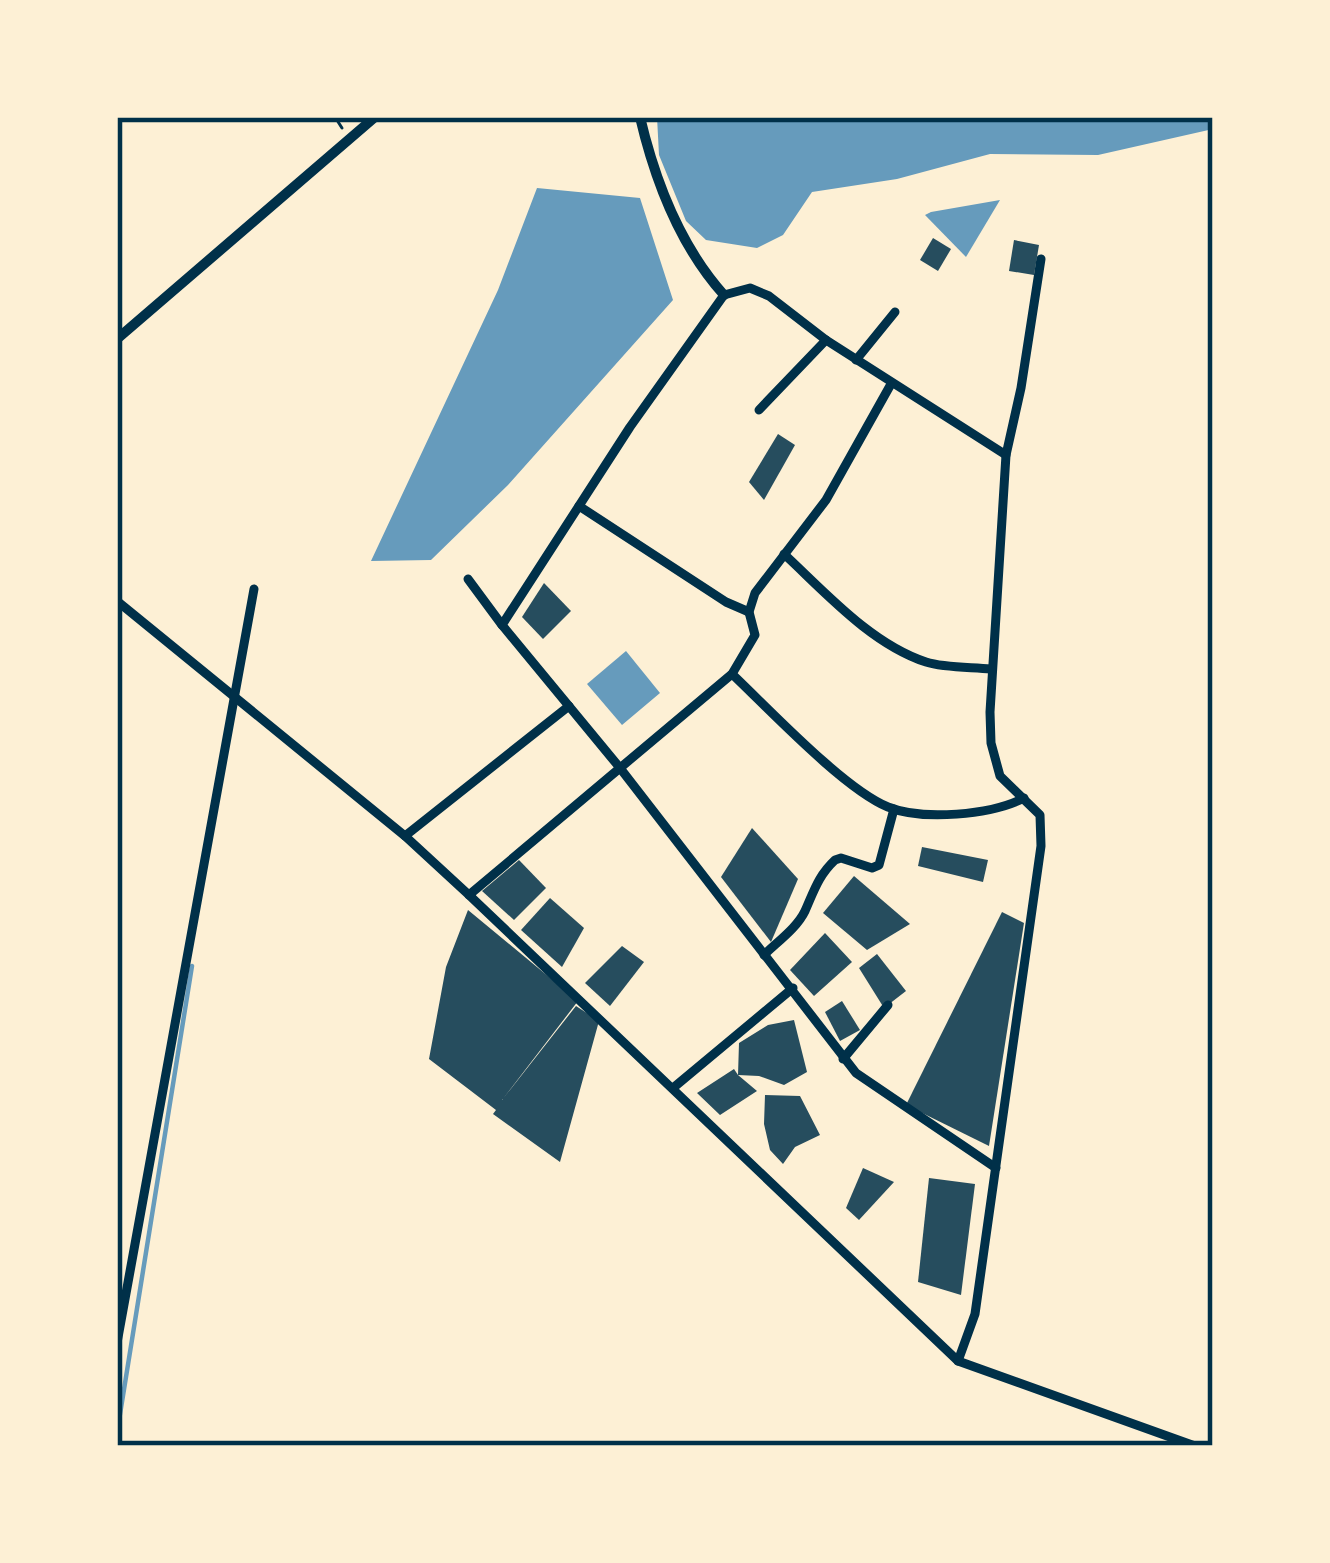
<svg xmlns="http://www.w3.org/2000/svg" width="1330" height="1563" viewBox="0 0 1330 1563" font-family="'Open Sans',sans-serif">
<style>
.water{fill:#669bbc}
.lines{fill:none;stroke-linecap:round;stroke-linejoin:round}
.stream{stroke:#669bbc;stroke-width:4.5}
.building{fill:#264d5e}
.path{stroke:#003049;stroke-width:3}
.minor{stroke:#003049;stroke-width:9}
.tertiary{stroke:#003049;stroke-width:10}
.neatline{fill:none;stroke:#003049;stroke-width:4.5}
</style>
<rect width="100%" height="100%" fill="#fdf0d5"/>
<g class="water">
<path d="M657 117H1213V129L1098 155 990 154 897 179 812 192 783 235 757 248 706 240 686 221 659 155Z"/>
<path d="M537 188 640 198 673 300 508 485 431 560 371 561 498 290Z"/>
<path d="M1000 200 966 257 925 215 931 212Z"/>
<path d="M626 651 660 693 622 725 587 684Z"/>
</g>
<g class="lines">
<path class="stream" d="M117 1433 192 966"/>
</g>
<g class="building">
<path d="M933 238 951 249 938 271 920 260Z"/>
<path d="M1014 240 1039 245 1034 275 1009 271Z"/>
<path d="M778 434 795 445 764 500 749 482Z"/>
<path d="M544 583 571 611 543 639 522 617Z"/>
<path d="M752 828 798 879 771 942 721 877Z"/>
<path d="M922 847 988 860 983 882 918 866Z"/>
<path d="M519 860 546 888 514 920 482 891Z"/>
<path d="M854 876 910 924 867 950 823 913Z"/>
<path d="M550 898 584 928 562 967 521 930Z"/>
<path d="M468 910 578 1001 502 1100 576 1006 599 1021 560 1162 493 1114 496 1110 429 1059 446 967Z"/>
<path d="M1002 912 1024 923 989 1146 906 1105Z"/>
<path d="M825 933 852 962 814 996 790 970Z"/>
<path d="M622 946 644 962 610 1006 585 983Z"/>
<path d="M877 954 906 991 884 1008 859 968Z"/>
<path d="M842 1001 860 1030 840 1041 825 1012Z"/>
<path d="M794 1020 807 1072 784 1085 759 1076 738 1075 757 1091 720 1115 697 1093 734 1069 738 1075 739 1043 768 1025Z"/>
<path d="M765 1095 800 1096 820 1135 795 1147 783 1164 770 1150 764 1124Z"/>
<path d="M863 1168 894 1182 859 1220 846 1208Z"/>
<path d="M929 1178 975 1184 961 1295 918 1282Z"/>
</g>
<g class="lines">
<path class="path" d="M335 117 342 128"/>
<g class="minor">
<path d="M856 360 895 312"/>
<path d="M891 384 826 500 755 593 749 612 755 635 732 674 620 768 856 1073 996 1168"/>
<path d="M759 410 826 340"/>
<path d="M1006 455 826 340 769 296 750 288 724 295 630 427 502 625 620 768 469 895 958 1361 1195 1446"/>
<path d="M579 506 726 602 749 612"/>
<path d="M784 554C825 592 871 644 926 662 945 668 970 667 991 669"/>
<path d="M468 579 502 625"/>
<path d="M117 601 405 836 469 895"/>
<path d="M732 674C769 709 844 789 888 807 923 821 991 815 1024 798"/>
<path d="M405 836 569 706"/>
<path d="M764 955C777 942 797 928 805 911 814 891 818 876 835 860L841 858 872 868 879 865 894 809"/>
<path d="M843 1059 888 1005"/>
<path d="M673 1088 793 988"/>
<path d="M117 1343 254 589"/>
<path d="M958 1361 975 1314 1041 846 1040 815 1000 776 991 743 990 712 1006 455 1021 388 1041 259"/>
</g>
<g class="tertiary">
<path d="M640 117C655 181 680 246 724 295"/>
<path d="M117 339 375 117"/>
</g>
</g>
<rect width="1330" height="1563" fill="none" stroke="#fdf0d5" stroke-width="240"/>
<rect x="120" y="120" width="1090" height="1323" class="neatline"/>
</svg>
